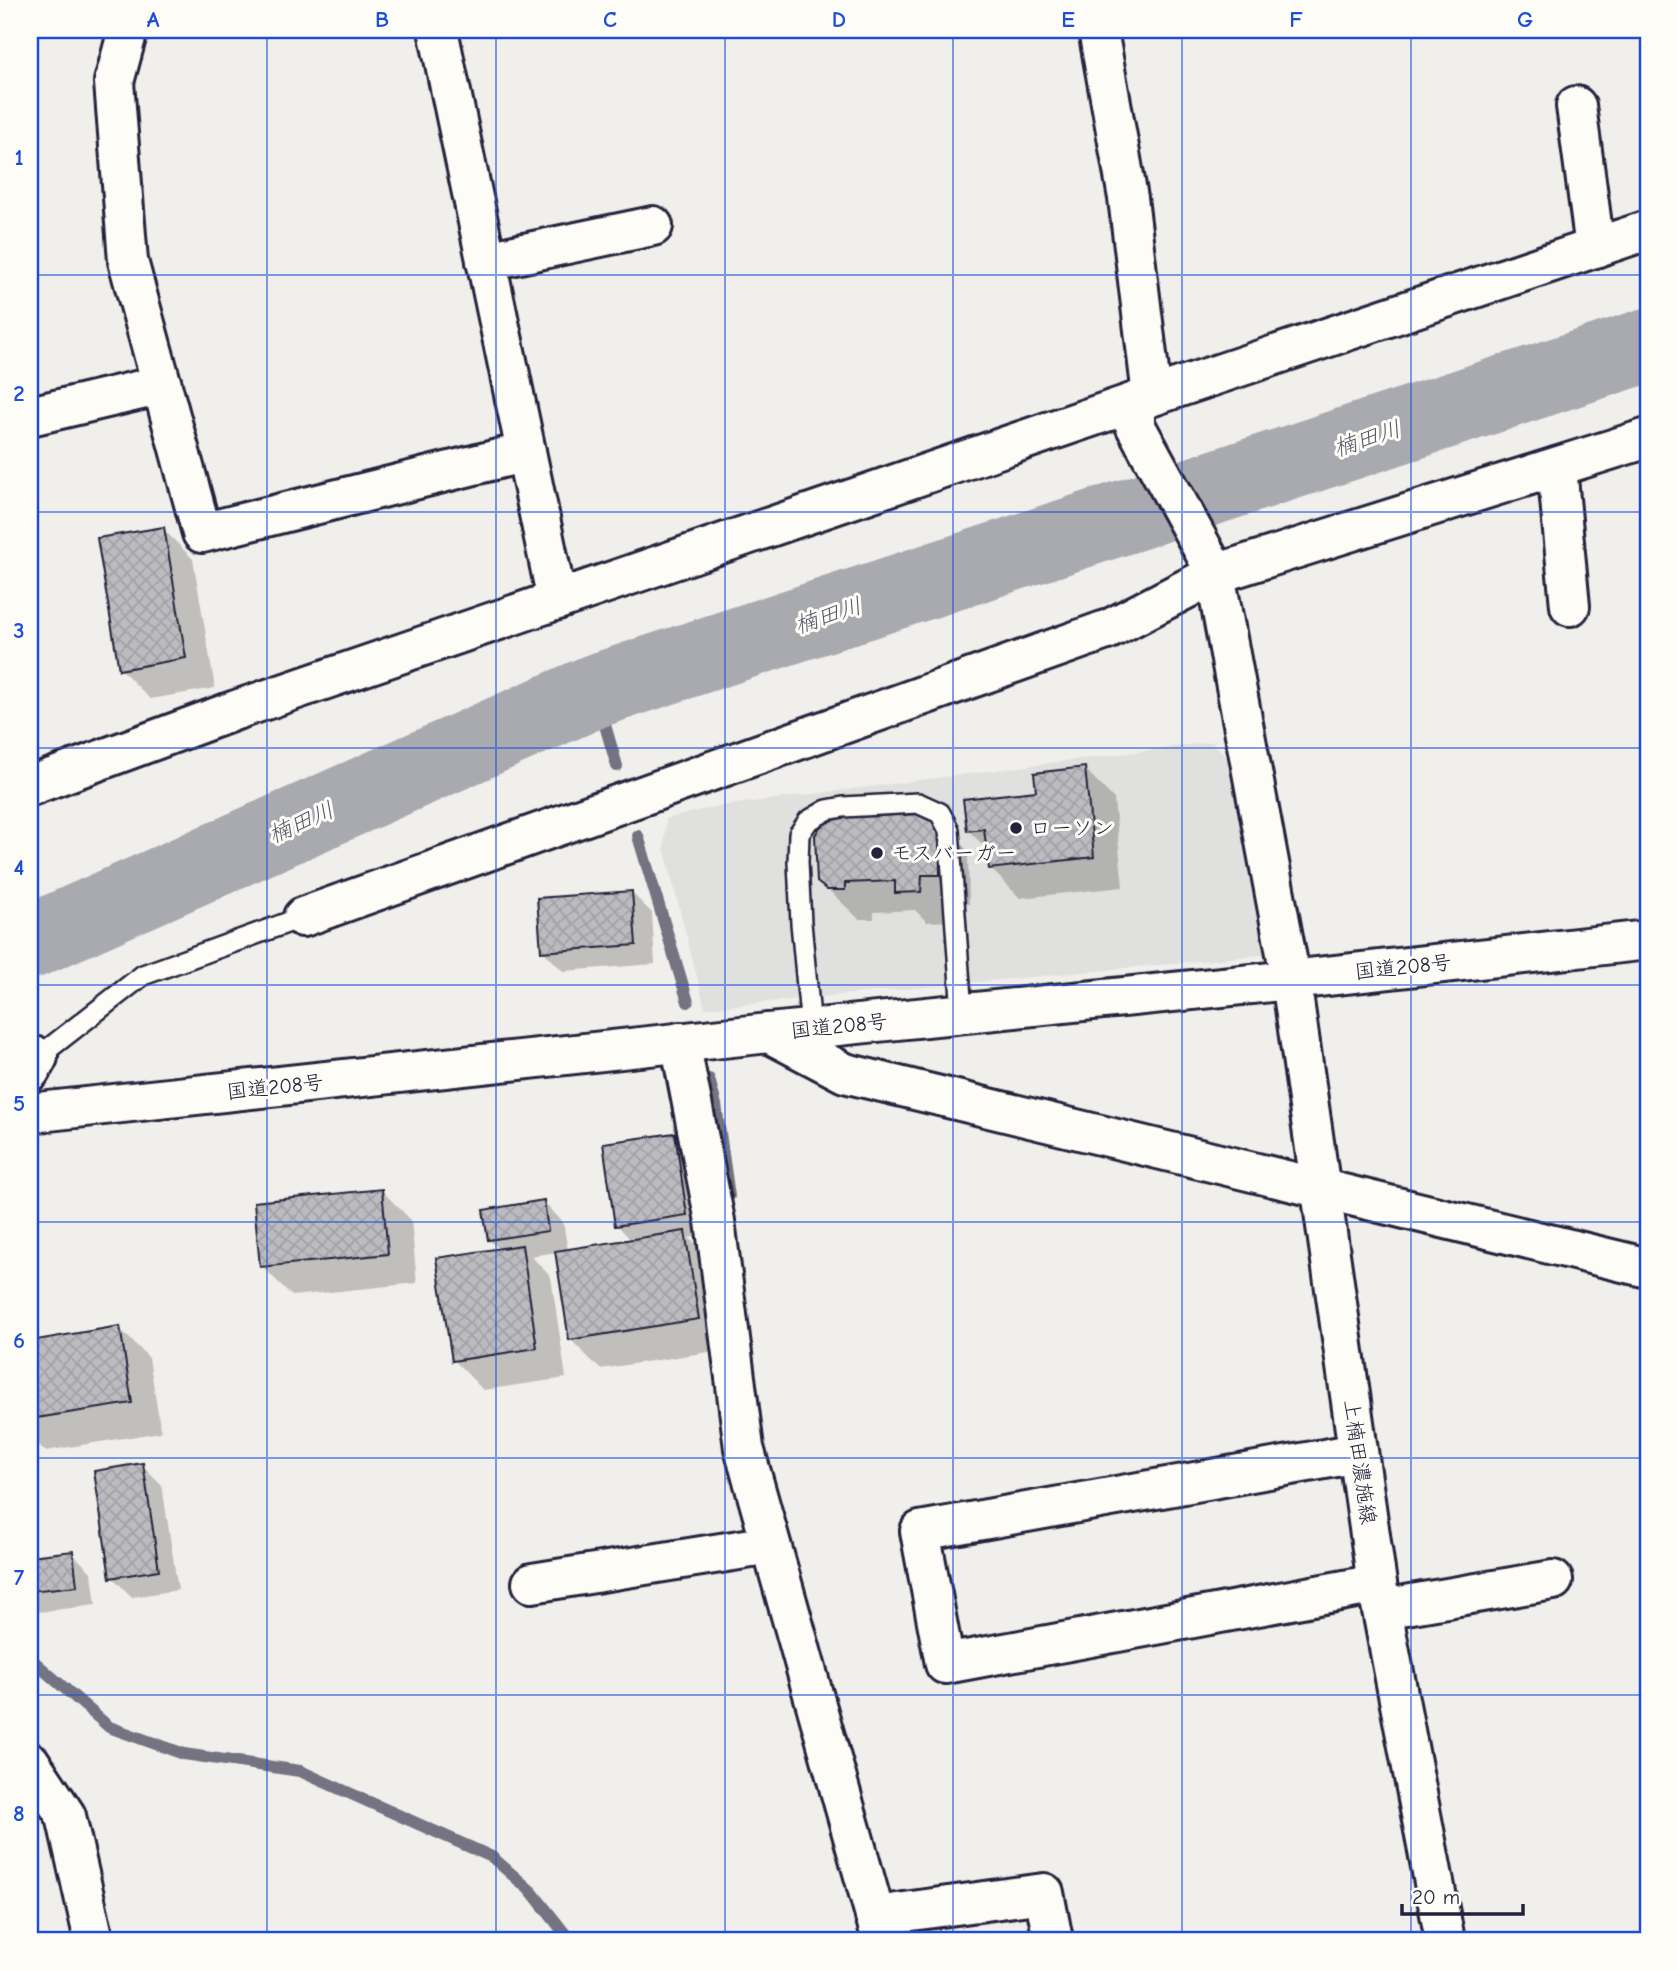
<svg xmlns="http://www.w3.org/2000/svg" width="1678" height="1970" viewBox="0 0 1678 1970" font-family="'Comic Neue','Klee One',sans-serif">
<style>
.built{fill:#e0e0df}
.shadow{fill:#0003}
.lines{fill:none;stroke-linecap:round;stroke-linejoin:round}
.stream{stroke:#737381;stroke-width:12}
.river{stroke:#a9a9b0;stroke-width:74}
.building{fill:url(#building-cross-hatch);stroke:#22223b;stroke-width:2}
.lane-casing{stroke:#22223b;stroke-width:24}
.street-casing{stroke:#22223b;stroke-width:44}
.secondary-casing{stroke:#22223b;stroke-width:44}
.highway-casing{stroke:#22223b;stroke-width:44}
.lane{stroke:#fdfcf7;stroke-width:19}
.street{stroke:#fdfcf7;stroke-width:38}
.secondary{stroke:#fdfcf7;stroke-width:38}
.highway{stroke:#fdfcf7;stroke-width:38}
.grid{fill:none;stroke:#1d4ed8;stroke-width:2;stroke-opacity:0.55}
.poi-dot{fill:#22223b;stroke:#fdfcf7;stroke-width:2.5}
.labels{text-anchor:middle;stroke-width:6;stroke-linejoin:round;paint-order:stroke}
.poi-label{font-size:21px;fill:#22223b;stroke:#fdfcf7;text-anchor:start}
.street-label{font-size:21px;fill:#22223b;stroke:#fdfcf7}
.water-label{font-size:23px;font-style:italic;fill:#58586a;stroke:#fdfcf7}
.neatline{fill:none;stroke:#1d4ed8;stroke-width:2.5}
.grid-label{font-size:23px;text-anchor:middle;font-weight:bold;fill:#1d4ed8}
</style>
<defs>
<pattern id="building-cross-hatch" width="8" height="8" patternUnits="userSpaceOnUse" patternTransform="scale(1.75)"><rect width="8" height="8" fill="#bcbcc0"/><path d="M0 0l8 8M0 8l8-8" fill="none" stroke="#a1a1a6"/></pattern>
</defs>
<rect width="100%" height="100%" fill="#f0efec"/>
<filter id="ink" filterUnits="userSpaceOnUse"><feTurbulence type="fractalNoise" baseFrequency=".0143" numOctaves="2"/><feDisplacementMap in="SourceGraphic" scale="14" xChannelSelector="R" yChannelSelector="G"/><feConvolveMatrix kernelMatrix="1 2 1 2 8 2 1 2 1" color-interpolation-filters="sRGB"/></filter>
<g filter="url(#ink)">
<path class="built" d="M1212 742 1226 757 1255 859 1270 939 1263 955 705 1008 664 848 666 819 713 807Z"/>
<g class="shadow">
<path d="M163 529 193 559 215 688 150 699 121 669Z"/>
<path d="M1085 769 1114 799 1123 887 1020 898 990 868 988 850 969 831Z"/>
<path d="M926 821H938L968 851 969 904H951L950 921 927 922 915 910 874 912V919H859L819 881Z"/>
<path d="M632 893 652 913 655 964 563 971 543 951Z"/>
<path d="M674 1134 694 1154 706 1235 689 1238 714 1262 728 1349 600 1369 570 1339 557 1252 531 1256 551 1277 566 1378 483 1390 454 1360 500 1250 489 1240 543 1202 563 1222 568 1251 632 1241 617 1225Z"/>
<path d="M381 1190 411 1220 417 1283 292 1296 262 1266Z"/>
<path d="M119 1328 149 1358 161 1432 45 1451 30 1436V1343Z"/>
<path d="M142 1465 162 1485 178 1590 132 1597 112 1577Z"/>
<path d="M72 1553 92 1573 96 1605 38 1612 30 1604V1558Z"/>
</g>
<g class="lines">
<g class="stream">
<path d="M595 691 617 766"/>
<path d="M638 836 688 1002"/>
<path d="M709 1079 716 1105 729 1196"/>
<path d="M30 1658 109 1727 184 1754 300 1771 492 1857 532 1892 570 1940"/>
</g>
<path class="river" d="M30 942 595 691 1648 345"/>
</g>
<g class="building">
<path d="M164 527 186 658 119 670 97 538Z"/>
<path d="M1085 767 1094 857 989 869 984 829 967 831 963 799 1036 791 1034 773Z"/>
<path d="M921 814 927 819 939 820 940 875H922L921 892 895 893V881L845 883V890H827L817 882 815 835 822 824 841 817Z"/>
<path d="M632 891 636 945 541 952 537 898Z"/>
<path d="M675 1133 687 1215 615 1226 603 1143Z"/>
<path d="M382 1189 388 1254 260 1267 254 1202Z"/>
<path d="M544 1200 548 1231 488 1240 483 1210Z"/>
<path d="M685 1231 699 1319 569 1340 555 1251Z"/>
<path d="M522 1245 537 1348 452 1361 436 1258Z"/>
<path d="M120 1326 132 1403 30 1419V1341Z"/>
<path d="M143 1463 159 1570 110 1578 94 1471Z"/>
<path d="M73 1551 77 1586 30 1591V1556Z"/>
</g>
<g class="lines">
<defs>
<g id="lane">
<path d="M811 1028 801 923 798 862 799 834 808 821 827 810 843 807 918 803 940 813 949 830 962 1013"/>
<path d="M38 1057 143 975 303 917"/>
</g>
<g id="street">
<path d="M128 30 114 82 128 261 202 533 526 452"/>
<path d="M438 30 557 600"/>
<path d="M1098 30 1128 198 1152 396"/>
<path d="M1576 106 1595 248"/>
<path d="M486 261 653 226"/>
<path d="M1135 402V425L1211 564 1215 574 1291 980"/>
<path d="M30 416 162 385"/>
<path d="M1557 467 1570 606"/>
<path d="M30 786 236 710 1135 402 1648 230"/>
<path d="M303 917 1109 629 1215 574 1648 438"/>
<path d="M769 1033 845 1073 1648 1268"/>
<path d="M680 1042 715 1221 744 1448 882 1940"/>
<path d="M30 1071 38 1057"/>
<path d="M1358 1453 920 1531 945 1664 1377 1584"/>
<path d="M532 1583 771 1545"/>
<path d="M1382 1609 1553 1580"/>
<path d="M30 1762 66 1816 94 1940"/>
<path d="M875 1916 1044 1893 1053 1940"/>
</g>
<path id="secondary" d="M1291 980 1377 1584 1445 1940"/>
<path id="highway" d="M30 1113 769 1033 1291 980 1648 940"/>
</defs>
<use href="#lane" class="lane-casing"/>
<use href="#street" class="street-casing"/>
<use href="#secondary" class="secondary-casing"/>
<use href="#highway" class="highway-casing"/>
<use href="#lane" class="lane"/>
<use href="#street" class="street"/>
<use href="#secondary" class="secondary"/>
<use href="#highway" class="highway"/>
</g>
</g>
<path class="grid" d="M267 30V1940M496 30V1940M725 30V1940M953 30V1940M1182 30V1940M1411 30V1940M30 275H1648M30 512H1648M30 748H1648M30 985H1648M30 1222H1648M30 1458H1648M30 1695H1648"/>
<g class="poi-dot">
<circle cx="1016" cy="828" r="7"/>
<circle cx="877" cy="853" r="7"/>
</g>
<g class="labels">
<g class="poi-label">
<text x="1030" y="835">ローソン</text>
<text x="891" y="860">モスバーガー</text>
</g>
<g class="street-label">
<text transform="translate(1403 967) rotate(-6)" y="7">国道208号</text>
<text transform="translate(839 1026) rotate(-6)" y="7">国道208号</text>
<text transform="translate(275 1087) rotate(-6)" y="7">国道208号</text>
<text transform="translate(1360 1462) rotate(82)" y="7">上楠田濃施線</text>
</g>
<g class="water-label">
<text transform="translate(1367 438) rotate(-18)" y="8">楠田川</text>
<text transform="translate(828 615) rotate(-18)" y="8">楠田川</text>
<text transform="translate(301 822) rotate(-24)" y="8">楠田川</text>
</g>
</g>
<rect width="1678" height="1970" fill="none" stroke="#fdfcf7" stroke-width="77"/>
<path d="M1402 1904v10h121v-10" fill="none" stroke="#22223b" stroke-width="3.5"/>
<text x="1412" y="1904" font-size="21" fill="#22223b" stroke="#fdfcf7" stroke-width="5" paint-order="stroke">20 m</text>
<rect x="38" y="38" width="1602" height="1894" class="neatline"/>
<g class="grid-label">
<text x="153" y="27">A</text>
<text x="382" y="27">B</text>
<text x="610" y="27">C</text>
<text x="839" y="27">D</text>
<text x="1068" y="27">E</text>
<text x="1296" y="27">F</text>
<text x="1525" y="27">G</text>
<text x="19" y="165">1</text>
<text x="19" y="401">2</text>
<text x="19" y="638">3</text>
<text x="19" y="875">4</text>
<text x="19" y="1111">5</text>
<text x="19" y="1348">6</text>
<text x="19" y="1585">7</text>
<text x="19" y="1821">8</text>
</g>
</svg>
